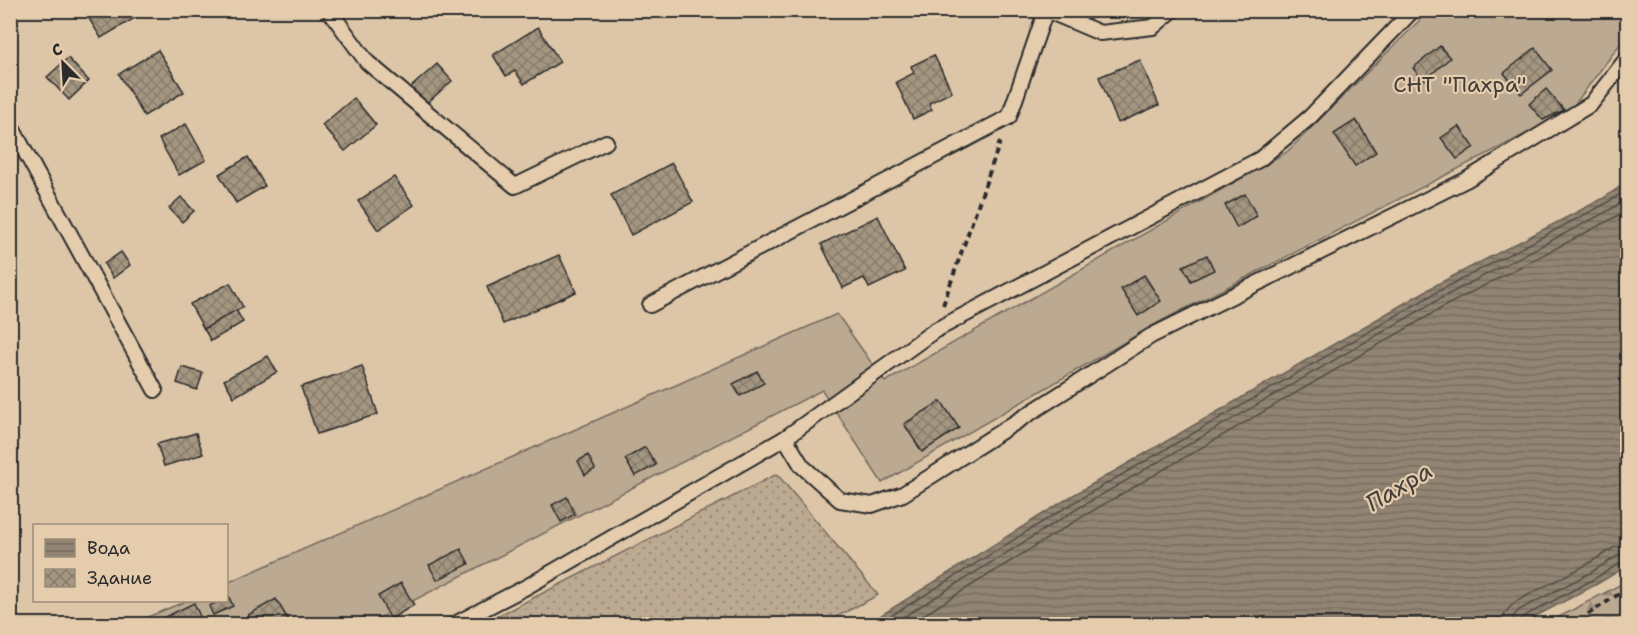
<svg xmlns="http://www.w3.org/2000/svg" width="1638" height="635" viewBox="0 0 1638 635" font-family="'Shantell Sans',sans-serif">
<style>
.grass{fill:url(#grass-dots);stroke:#746a5e;stroke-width:1.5}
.forest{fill:url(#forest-firs);stroke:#746a5e;stroke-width:1.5}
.garden{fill:#bca991;stroke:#746a5e;stroke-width:1.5}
.water{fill:url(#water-rules);stroke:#686056;stroke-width:1.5}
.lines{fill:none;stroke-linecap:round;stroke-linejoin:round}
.shore{stroke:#544f48;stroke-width:1.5}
.building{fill:url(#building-cross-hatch);stroke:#2b2b2b;stroke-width:1.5}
.service-casing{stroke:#2b2b2b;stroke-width:18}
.path{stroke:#2b2b2b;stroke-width:4;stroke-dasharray:6 4.5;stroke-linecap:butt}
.service{stroke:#e4ccad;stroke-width:14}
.labels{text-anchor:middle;stroke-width:4.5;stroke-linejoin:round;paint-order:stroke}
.park-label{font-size:22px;fill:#413e3a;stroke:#e4ccad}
.water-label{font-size:24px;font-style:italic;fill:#44413d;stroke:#e4ccad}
</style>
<defs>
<pattern id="grass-dots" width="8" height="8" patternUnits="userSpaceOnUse" patternTransform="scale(1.5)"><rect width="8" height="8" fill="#bca991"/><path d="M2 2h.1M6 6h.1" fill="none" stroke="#998a77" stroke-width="1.8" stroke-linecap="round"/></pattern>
<pattern id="forest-firs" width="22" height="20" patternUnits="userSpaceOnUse" patternTransform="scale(1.5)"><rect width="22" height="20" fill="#bca991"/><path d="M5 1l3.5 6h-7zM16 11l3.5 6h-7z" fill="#998a77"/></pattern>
<pattern id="water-rules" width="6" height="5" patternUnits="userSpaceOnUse" patternTransform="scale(1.5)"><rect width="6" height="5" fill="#918473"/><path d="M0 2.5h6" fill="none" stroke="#776c5f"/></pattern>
<pattern id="building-cross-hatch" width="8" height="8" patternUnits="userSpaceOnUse" patternTransform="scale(1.5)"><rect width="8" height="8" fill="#a59681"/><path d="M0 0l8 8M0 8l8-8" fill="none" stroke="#877b6a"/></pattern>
</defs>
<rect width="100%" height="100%" fill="#ddc6a8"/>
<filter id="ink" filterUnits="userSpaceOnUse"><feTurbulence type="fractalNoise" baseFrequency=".0167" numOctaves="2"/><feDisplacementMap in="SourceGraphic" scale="12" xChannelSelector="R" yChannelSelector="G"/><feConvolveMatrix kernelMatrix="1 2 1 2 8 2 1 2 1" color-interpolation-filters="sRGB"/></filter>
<g filter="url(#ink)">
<path class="grass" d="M777 474 878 595 823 624H482Z"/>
<path class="forest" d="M1627 581V624H1546Z"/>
<path class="garden" d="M1429 11H1627V35L1569 112 1161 321 882 483 822 390 368 624H131L186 601 226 600 227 583 837 314 885 382 1287 152Z"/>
<path class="water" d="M1627 182V566L1597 584 1521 624H867L1070 497 1436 285 1602 199Z"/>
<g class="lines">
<g class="shore">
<path d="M878 624 1073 503 1439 291 1605 204 1628 189"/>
<path d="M892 624 1077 509 1443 297 1608 211 1628 198"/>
<path d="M909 624 1082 517 1447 305 1612 219 1628 209"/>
<path d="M1503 624 1505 613 1515 602 1586 565 1615 547 1628 545"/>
<path d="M1512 624 1513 617 1519 610 1590 573 1619 555 1628 554"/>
<path d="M1519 624 1520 620 1523 617 1594 579 1622 562 1628 561"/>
</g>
</g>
<g class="building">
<path d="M100 10H137L140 15 101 38 88 17Z"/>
<path d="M538 27 560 62 524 84 515 71 506 76 493 55Z"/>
<path d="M1440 46 1450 58 1424 81 1413 68Z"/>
<path d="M1535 48 1552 70 1521 94 1504 73Z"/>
<path d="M158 50 184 92 144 116 119 74Z"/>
<path d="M934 55 952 92 929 103 932 110 913 119 896 82 914 73 911 66Z"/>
<path d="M68 58 89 81 69 100 47 77Z"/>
<path d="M1140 60 1159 105 1118 123 1099 77Z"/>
<path d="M437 64 452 81 426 104 411 87Z"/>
<path d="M1546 89 1564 110 1543 120 1529 104Z"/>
<path d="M354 98 376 125 345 151 322 125Z"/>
<path d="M1356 120 1376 152 1355 166 1334 134Z"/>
<path d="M186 124 206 160 179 175 159 139Z"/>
<path d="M1459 126 1474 147 1457 159 1441 138Z"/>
<path d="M248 157 265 186 236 203 219 174Z"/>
<path d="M672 163 693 202 631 235 611 195Z"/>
<path d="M394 177 414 205 378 230 358 201Z"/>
<path d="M1245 194 1257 216 1237 228 1225 205Z"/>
<path d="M181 197 194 211 182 222 169 208Z"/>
<path d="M878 216 905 271 869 288 864 278 843 288 821 244Z"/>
<path d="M121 252 130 265 113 278 104 264Z"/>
<path d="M559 255 576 292 503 324 487 287Z"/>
<path d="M1207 255 1214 270 1191 281 1183 266Z"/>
<path d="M1144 275 1161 301 1138 316 1121 289Z"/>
<path d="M230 283 243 307 204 329 190 304Z"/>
<path d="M236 310 243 322 211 341 204 329Z"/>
<path d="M268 356 277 372 234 397 224 380Z"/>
<path d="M362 366 378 414 317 434 301 387Z"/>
<path d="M182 367 203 373 197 390 177 383Z"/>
<path d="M757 371 764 383 740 396 733 384Z"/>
<path d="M941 401 959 428 922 452 904 424Z"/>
<path d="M196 433 203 454 164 466 157 444Z"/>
<path d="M645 447 656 465 635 476 625 459Z"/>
<path d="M588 455 595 469 585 475 578 461Z"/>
<path d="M567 497 575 514 561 522 552 505Z"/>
<path d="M461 549 469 564 437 580 429 565Z"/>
<path d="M401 583 414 605 391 619 378 596Z"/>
<path d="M229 597 233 606 213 615 209 606 221 600H226V598Z"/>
<path d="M276 599 290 623 298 619 301 624H253L248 615Z"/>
<path d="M194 603 203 623 199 624H151Z"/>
</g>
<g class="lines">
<defs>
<g id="service">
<path d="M329 10 367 62 515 186 606 142"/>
<path d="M1046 10 1100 33 1153 27 1173 10"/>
<path d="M10 124 155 390"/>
<path d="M650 305 1009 117 1046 10"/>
<path d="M785 438 934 331 1260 159 1310 117 1413 10"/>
<path d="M455 624 528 586 785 438 802 466 840 500 872 505 903 494 1151 336 1466 180 1591 104 1628 57"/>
</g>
</defs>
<use href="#service" class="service-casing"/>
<g class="path">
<path d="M943 305 1000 142"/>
<path d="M1590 624 1587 615 1628 588"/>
</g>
<use href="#service" class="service"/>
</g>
</g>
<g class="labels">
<g class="park-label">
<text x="1460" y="92">СНТ "Пахра"</text>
</g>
<g class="water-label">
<text transform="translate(1399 487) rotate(-31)" y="8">Пахра</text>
</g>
</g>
<rect width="1638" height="635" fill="none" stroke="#e4ccad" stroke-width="36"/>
<rect x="18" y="18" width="1602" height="599" fill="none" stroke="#2b2b2b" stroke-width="2" filter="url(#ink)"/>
<rect x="33" y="524" width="195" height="78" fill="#e4ccad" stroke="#9a8c79" stroke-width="1.5"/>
<rect x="45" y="539" width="30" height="18" fill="url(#water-rules)" stroke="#9a8c79" stroke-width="1.5"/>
<text x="87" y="554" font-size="18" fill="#2b2b2b">Вода</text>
<rect x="45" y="569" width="30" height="18" fill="url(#building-cross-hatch)" stroke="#9a8c79" stroke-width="1.5"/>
<text x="87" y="584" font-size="18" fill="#2b2b2b">Здание</text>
<g transform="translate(63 63) rotate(336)" stroke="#e4ccad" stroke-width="4.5" paint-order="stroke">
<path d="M0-4.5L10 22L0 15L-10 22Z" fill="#2b2b2b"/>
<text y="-9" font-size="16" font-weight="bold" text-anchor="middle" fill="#2b2b2b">С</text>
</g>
</svg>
